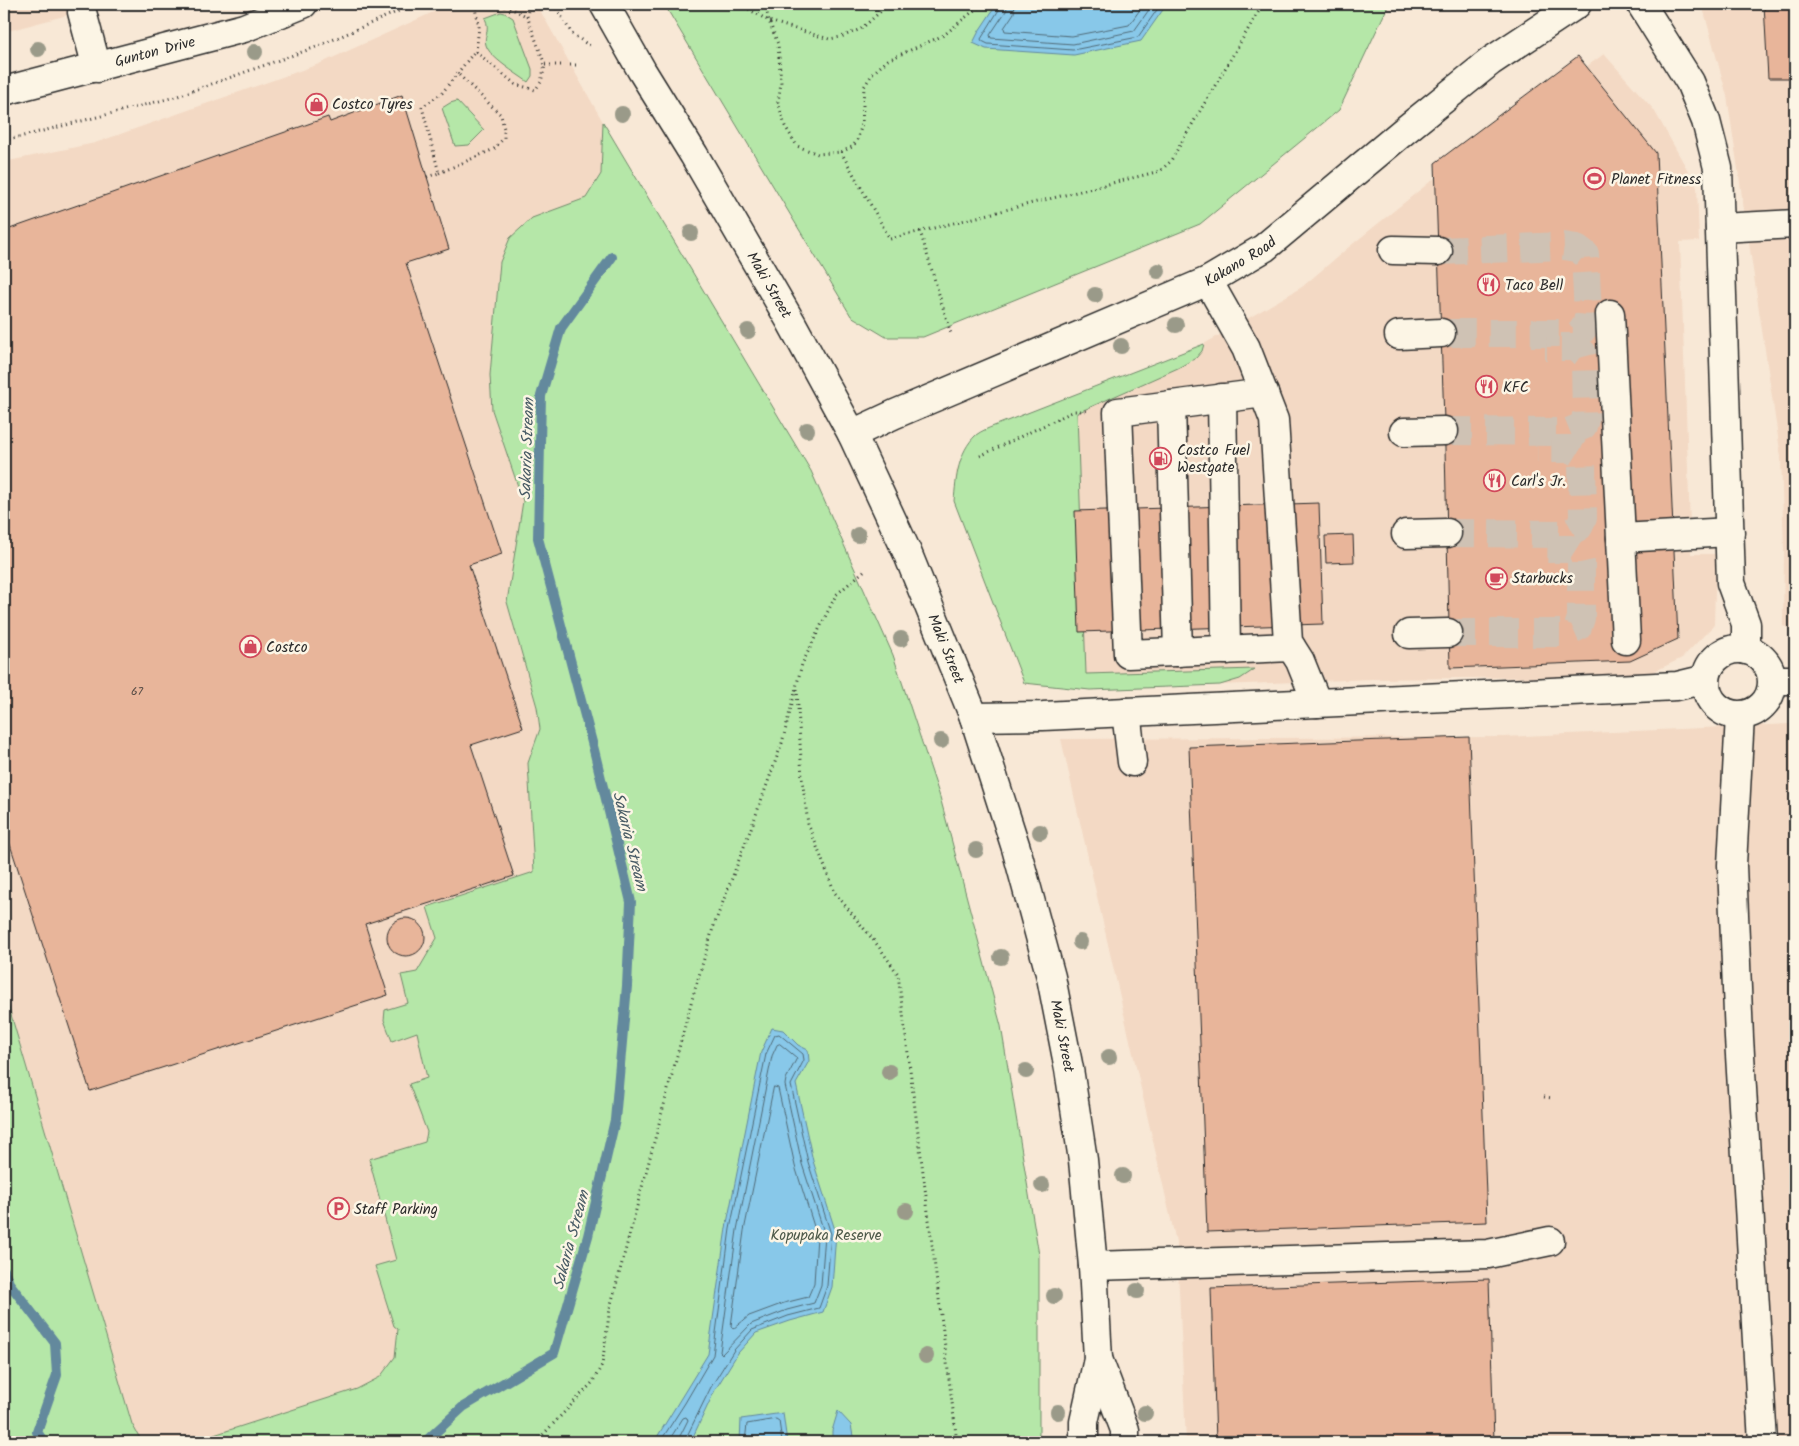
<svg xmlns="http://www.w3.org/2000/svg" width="1799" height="1446" viewBox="0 0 1799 1446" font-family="Kalam,sans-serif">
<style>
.built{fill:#f3d9c4}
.green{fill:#b5e7a8;stroke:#70896a}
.water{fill:#88c8e9;stroke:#63899d}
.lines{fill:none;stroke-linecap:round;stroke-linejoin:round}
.shore{stroke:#506a77;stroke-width:1}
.stream{stroke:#63899d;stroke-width:10}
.building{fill:#e8b59a;stroke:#2b2b2b}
.minor-tunnel{stroke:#cfc2b4;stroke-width:28;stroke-dasharray:28 14;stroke-linecap:butt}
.minor-casing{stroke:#2b2b2b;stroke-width:31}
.path{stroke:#2b2b2b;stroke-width:3;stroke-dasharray:1 4;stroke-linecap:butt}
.minor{stroke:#fcf5e5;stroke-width:28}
.tree{fill:#9a9a89}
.labels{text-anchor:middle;stroke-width:5;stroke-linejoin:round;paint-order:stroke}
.number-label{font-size:12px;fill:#5a4e47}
.street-label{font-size:15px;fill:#2b2b2b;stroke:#fcf5e5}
.poi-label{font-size:15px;fill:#2b2b2b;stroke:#fcf5e5;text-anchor:start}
.park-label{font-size:15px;fill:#4e5a4a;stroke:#fcf5e5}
.water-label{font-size:16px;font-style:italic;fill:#475a64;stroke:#fcf5e5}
</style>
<rect width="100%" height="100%" fill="#f8e8d6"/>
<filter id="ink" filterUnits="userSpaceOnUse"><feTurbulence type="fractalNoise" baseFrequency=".02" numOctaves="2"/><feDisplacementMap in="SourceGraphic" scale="10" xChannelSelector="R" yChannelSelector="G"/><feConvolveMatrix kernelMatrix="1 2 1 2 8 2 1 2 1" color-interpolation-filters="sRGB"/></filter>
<g filter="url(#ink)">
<g class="built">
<path d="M4 4H109L4 32Z"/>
<path d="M451 4H534L537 5 603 122 601 174 586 198 560 209 500 262 490 375 492 410 523 501 507 602 537 707 540 729 528 763 534 886 451 1325 339 1442H142L132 1424 4 991V162L95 143 319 64Z"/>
<path d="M1702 4H1795V630L1783 626 1784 552 1781 457 1727 96Z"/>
<path d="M1604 54 1654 110 1697 187 1699 241 1680 242 1691 554H1716L1714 625 1682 658 1645 676 1372 679 1090 690 1024 683 954 501 956 471 967 447 977 434 1204 344 1302 287 1349 247 1472 148Z"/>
<path d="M1795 720V1442H1186L1177 1246 1061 739 1503 737 1791 724Z"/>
</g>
<g class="green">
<path d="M664 4H1389L1339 110 1200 224 923 337H886L851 316Z"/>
<path d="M501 12 505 13 513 18 532 69V76L528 82C516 73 490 58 486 45 483 36 491 31 485 18Z"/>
<path d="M457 101 484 130 469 145 455 146 442 108 450 103Z"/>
<path d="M603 122 811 471 893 655 940 797 1001 1026 1039 1255V1442H192L357 1389 380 1377 395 1357 398 1329 394 1326 375 1266 396 1260 369 1159 425 1142 427 1132 409 1084 427 1078 417 1032 392 1041 384 1020 385 1010 408 1003 401 975 417 972 437 938 427 907 534 872 528 763 540 729 537 707 507 602 523 501 492 410 490 375 500 262 510 238 532 218 586 198 601 174Z"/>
<path d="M1204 344 1202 351 1196 358 1178 368 1077 413 1086 674 1255 669 1240 679 1220 685 1090 690 1024 683 954 501C956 478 958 452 976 435 981 431 989 428 994 426Z"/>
<path d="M4 991 132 1424 142 1442H4Z"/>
</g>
<g class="water">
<path d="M997 4H1167L1141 41 1074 55 986 49 973 43 979 31Z"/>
<path d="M772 1028 783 1030 798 1045 808 1050 809 1061 796 1084 813 1161 836 1233 832 1287 823 1312 790 1321 756 1333 738 1353 715 1390 691 1441V1442H654L708 1354 726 1228 761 1052Z"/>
<path d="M838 1411 851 1425 854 1442H832V1431Z"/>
<path d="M783 1413 787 1442H740L741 1419Z"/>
</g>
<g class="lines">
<g class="shore">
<path d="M1001 4 1000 8 981 39 982 41 988 44 1073 50 1138 37 1161 4"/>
<path d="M1008 4 1006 11 990 35 991 38 1073 44 1134 31 1153 4"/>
<path d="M1015 4 1014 13 1004 28 1005 31 1072 36 1129 25 1144 4"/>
<path d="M780 1044 797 1058 786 1079 785 1085 802 1164 825 1235 821 1285 814 1303 787 1310 751 1324 722 1354 720 1352 737 1230 772 1056 777 1045Z"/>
<path d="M774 1087 778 1088 795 1166 817 1236 814 1283 808 1297 784 1303 749 1316 733 1329 731 1326 744 1231Z"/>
<path d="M660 1442 685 1403 713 1355 730 1229 766 1054 775 1035 779 1034 803 1054 804 1060 791 1085 808 1162 831 1234 827 1286 819 1308 788 1316 752 1330 734 1350 711 1387 686 1438V1442"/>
<path d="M668 1442 683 1418 686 1417 688 1420 680 1436 679 1442"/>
<path d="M745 1442 747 1424 776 1419 779 1421 782 1442"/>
</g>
<g class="stream">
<path d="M4 1270 9 1283 55 1343 57 1375 37 1432 44 1442"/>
<path d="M425 1442 463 1407 554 1353 588 1236 615 1120 627 986 631 902 594 750 538 538 541 396 561 328 612 257"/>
</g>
</g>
<g class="building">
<path d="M1764 4H1795V78H1768Z"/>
<path d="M1578 56 1656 153 1678 639 1630 661 1450 668 1445 449 1435 163Z"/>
<path d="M402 95 449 249 406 263 502 554 469 565 523 728 471 745 514 876 365 924 388 995 90 1091 4 826V231L328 117 330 122Z"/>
<path d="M1319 503 1323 624 1079 632 1075 511Z"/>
<path d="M1353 535 1354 562 1326 563 1325 536Z"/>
<path d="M1469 737 1487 1222 1207 1232 1189 747Z"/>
<path d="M1793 777H1795V829Z"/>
<circle cx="406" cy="937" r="19"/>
<path d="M1489 1279 1494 1442H1216L1211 1288Z"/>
</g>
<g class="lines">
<g class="minor-tunnel">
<path d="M1438 251 1564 246 1577 248 1585 254 1588 315 1587 324 1580 333H1441"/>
<path d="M1444 431 1568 432 1583 426 1586 416 1585 361 1583 353 1575 347H1545"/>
<path d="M1447 533 1566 534 1579 527 1583 518 1582 463 1580 454 1572 449H1537"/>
<path d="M1448 633H1564L1578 627 1581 618V563L1579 554 1571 549H1538"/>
</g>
<defs>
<g id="minor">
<path id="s1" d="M604 4 642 71 694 155 791 322 852 434 907 552 974 717 1016 848 1051 977 1069 1069 1083 1160 1093 1266 1098 1359 1084 1422V1442"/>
<path d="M1641 4 1690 82 1706 121 1718 168 1731 583 1746 624V650"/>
<path d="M82 12 97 68"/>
<path id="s2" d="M4 91 244 28 303 4"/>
<path d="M1720 228 1795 224"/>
<path d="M1393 250 1438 251"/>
<path d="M1208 281 1246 348 1274 420 1288 642 1300 661 1317 703"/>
<path d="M1610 314 1626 640"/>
<path d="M1399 335 1441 333"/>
<path d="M1264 393 1118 412 1128 654 1291 647"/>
<path d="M1222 398 1226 650"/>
<path d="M1171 405 1178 652"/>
<path d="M1404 432 1444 431"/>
<path id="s3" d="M852 434 895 414 1208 281 1264 248 1404 131 1491 61 1577 4"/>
<path d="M1406 534 1447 533"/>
<path d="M1621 538 1730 532"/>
<path d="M1409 634 1448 633"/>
<circle cx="1739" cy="682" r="33"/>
<path d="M1773 680H1795"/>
<path d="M1126 712 1132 762"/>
<path d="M1740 716 1732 865 1739 1038 1763 1442"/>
<path d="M974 717 1043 716 1677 686 1706 679"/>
<path d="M1093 1266 1488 1254 1550 1241"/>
<path d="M1098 1359 1125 1430V1442"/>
</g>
</defs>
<use href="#minor" class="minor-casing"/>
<g class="path">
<path d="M472 4 475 8"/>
<path d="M554 4 572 34 590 46"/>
<path d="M740 4 769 21 829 39 841 37 861 29 889 4"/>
<path d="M765 4 769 21 778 44 781 83 778 102 785 126 797 146 818 154 841 152 852 147 857 141 862 124 864 87 873 73 888 60 944 35 982 4"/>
<path d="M476 52 479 27 475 8C497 0 506 6 526 16"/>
<path d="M545 65H580"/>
<path d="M4 141 175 97 316 47 415 4"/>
<path d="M841 152 890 239 1160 171 1170 162 1263 4"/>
<path d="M439 173 494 149 504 138V129L501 115 457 73"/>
<path d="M427 177 439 173 422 107 442 93 475 51 515 84 535 90 541 82 545 65 527 16 529 4"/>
<path d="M920 231 951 334"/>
<path d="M980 456 1074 411H1087"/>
<path d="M1793 591 1795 602"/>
<path d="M797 689 802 778 808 824 835 893 879 947 898 974 957 1442"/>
<path d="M1544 1097 1553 1098"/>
<path d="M536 1442 592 1383 602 1365 610 1308 691 1003 713 928 753 823 782 743 802 664 836 595 865 570"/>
</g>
<use href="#minor" class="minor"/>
</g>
<g class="tree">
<circle cx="38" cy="49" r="8"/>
<circle cx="255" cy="52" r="8"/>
<circle cx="622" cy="114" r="8"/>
<circle cx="691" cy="233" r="8"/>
<circle cx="1158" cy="271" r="8"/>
<circle cx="1095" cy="295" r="8"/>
<circle cx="1176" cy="325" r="8"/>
<circle cx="748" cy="331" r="8"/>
<circle cx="1121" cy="346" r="8"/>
<circle cx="807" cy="430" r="8"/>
<circle cx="858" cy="535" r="8"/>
<circle cx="901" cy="639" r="8"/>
<circle cx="941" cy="741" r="8"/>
<circle cx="1040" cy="832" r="8"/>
<circle cx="976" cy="850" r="8"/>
<circle cx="1080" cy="942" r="8"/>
<circle cx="1001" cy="957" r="8"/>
<circle cx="1109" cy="1057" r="8"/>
<circle cx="1026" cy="1071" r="8"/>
<circle cx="889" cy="1072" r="8"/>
<circle cx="1123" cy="1176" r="8"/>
<circle cx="1042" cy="1185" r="8"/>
<circle cx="906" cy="1211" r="8"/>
<circle cx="1137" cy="1291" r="8"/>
<circle cx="1054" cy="1296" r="8"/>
<circle cx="926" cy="1356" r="8"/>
<circle cx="1058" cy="1412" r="8"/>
<circle cx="1145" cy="1413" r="8"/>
</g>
</g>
<defs>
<symbol id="shop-ring" viewBox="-11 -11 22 22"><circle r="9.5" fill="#fcf5e5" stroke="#d1495b" stroke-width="1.5"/><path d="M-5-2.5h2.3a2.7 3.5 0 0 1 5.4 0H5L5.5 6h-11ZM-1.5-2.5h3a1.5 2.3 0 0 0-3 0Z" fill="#d1495b"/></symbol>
<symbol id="stadium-ring" viewBox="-11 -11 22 22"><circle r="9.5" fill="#fcf5e5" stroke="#d1495b" stroke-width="1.5"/><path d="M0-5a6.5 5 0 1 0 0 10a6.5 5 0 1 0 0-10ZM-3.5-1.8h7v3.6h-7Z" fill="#d1495b"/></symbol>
<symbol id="restaurant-ring" viewBox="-11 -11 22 22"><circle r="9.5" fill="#fcf5e5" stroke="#d1495b" stroke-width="1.5"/><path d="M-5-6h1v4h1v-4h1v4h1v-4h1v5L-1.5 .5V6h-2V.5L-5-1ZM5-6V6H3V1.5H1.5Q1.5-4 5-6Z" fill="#d1495b"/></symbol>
<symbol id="fuel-ring" viewBox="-11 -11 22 22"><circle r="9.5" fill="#fcf5e5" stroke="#d1495b" stroke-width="1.5"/><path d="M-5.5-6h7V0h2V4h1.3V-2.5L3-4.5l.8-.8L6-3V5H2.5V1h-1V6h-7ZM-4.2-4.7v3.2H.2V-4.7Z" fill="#d1495b"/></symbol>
<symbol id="cafe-ring" viewBox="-11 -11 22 22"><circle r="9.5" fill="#fcf5e5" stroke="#d1495b" stroke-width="1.5"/><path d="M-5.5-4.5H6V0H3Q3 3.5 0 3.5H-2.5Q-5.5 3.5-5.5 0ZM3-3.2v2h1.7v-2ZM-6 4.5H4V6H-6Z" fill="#d1495b"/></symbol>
<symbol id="parking-ring" viewBox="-11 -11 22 22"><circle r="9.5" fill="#fcf5e5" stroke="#d1495b" stroke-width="1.5"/><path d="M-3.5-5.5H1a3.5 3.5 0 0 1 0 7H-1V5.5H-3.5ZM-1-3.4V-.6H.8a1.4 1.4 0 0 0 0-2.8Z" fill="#d1495b"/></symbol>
</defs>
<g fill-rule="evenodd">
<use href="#shop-ring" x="304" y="92" width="25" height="25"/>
<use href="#stadium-ring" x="1582" y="166" width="25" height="25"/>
<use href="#restaurant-ring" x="1476" y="272" width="25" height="25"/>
<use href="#restaurant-ring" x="1474" y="374" width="25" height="25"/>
<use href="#fuel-ring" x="1148" y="446" width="25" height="25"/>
<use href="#restaurant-ring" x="1482" y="468" width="25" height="25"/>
<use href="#cafe-ring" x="1484" y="566" width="25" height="25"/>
<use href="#shop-ring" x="238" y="634" width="25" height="25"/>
<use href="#parking-ring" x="326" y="1196" width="25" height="25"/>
</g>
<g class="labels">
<g class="number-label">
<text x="137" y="695">67</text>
</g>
<g class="street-label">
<text dy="5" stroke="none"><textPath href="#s2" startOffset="156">Gunton Drive</textPath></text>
<text dy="5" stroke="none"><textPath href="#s3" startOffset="425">Kakano Road</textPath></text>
<text dy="5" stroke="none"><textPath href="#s1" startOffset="326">Maki Street</textPath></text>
<text dy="5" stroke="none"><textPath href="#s1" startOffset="731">Maki Street</textPath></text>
<text dy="5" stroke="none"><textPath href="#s1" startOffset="1136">Maki Street</textPath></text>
</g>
<g class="poi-label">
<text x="332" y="109">Costco Tyres</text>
<text x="1611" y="184">Planet Fitness</text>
<text x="1505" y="290">Taco Bell</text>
<text x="1503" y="392">KFC</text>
<text x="1177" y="455">Costco Fuel<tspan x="1177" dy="17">Westgate</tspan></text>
<text x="1511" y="486">Carl's Jr.</text>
<text x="1512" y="583">Starbucks</text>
<text x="266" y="652">Costco</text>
<text x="354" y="1214">Staff Parking</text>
</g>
<g class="park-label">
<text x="826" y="1240">Kopupaka Reserve</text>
</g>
<g class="water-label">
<text transform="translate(526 449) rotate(-88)" y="6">Sakaria Stream</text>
<text transform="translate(631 841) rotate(76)" y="6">Sakaria Stream</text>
<text transform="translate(570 1240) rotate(-75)" y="6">Sakaria Stream</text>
</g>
</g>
<rect width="1799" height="1446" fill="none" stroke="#fcf5e5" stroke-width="20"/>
<rect x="10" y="10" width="1779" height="1426" fill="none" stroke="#2b2b2b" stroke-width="2" filter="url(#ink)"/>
</svg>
